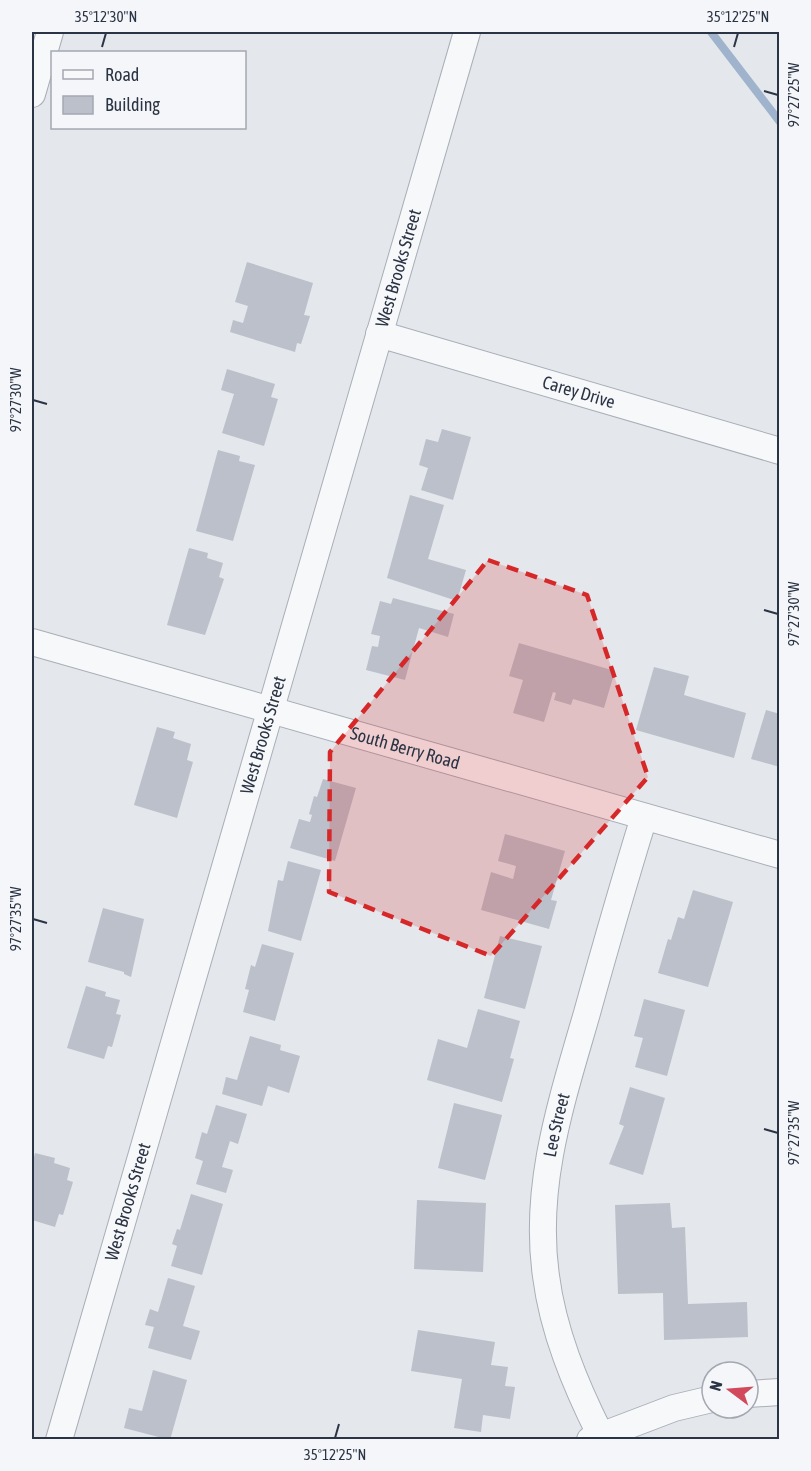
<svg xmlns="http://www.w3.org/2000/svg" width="811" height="1471" viewBox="0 0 811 1471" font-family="'Asap Condensed',sans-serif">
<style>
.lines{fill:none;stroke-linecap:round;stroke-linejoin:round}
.stream{stroke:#9fb4cc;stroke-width:8}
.building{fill:#bbc0ca}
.minor-casing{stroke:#a9aeb7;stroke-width:28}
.minor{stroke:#f7f8fa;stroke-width:26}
.marked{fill:#d62828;fill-opacity:0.2;stroke:#d62828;stroke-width:4.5;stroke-dasharray:12 8;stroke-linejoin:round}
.ticks{fill:none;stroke:#2b3445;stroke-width:2}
.labels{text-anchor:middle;stroke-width:6;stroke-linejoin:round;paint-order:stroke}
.street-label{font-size:18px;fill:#2b3445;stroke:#f4f6f9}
.neatline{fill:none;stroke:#2b3445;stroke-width:2}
.ticks-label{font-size:15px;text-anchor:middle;fill:#2b3445}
</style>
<rect width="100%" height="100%" fill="#e4e7ec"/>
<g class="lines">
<path class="stream" d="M711 32 780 122"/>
</g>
<g class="building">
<path d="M247 262 313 283 304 315 310 316 301 344 297 343 295 352 230 332 233 320 243 323 248 306 235 302Z"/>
<path d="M227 369 275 384 271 397 278 399 264 446 222 433 234 394 221 390Z"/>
<path d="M442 429 471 437 453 500 421 490 428 468 419 465 426 439 438 442Z"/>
<path d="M218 450 240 456 239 461 255 465 233 541 196 531Z"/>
<path d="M410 495 444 505 428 559 466 570 457 601 387 578Z"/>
<path d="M189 548 208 553 207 558 223 563 219 577 224 579 205 635 167 625Z"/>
<path d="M393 598 454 614 448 637 419 628 405 680 366 670 372 646 378 647 380 636 371 634 380 601 391 604Z"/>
<path d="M519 643 615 671 604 708 573 699 571 705 554 700 556 693 553 692 544 722 513 713 523 680 509 676Z"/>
<path d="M654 667 689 676 684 695 746 713 734 758 636 730Z"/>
<path d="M766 710 780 714V767L751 759Z"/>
<path d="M157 727 175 732 173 738 191 744 187 760 193 762 177 818 134 805Z"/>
<path d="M323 779 356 788 335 861 290 848 299 819 310 822 312 815 309 814 314 796 317 797Z"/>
<path d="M505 834 565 851 551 900 557 901 549 929 481 910 491 872 513 879 516 866 498 861Z"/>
<path d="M288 861 321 870 301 941 268 931 278 880 283 881Z"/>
<path d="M693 890 733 902 708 987 658 973 668 939 671 940 678 917 684 919Z"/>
<path d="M103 908 144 919 131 977 124 974V972L88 962Z"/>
<path d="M500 936 542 946 525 1009 484 998Z"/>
<path d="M262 944 294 953 275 1021 243 1012 249 990 245 989 251 965 255 967Z"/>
<path d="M86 986 106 992 105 996 120 1000 116 1014 121 1015 112 1047 108 1046 104 1059 67 1048Z"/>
<path d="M644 999 685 1010 667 1076 635 1067 643 1038 634 1036Z"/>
<path d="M478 1009 520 1021 510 1058 514 1059 502 1102 427 1080 438 1039 467 1048Z"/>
<path d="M250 1036 281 1045 280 1050 300 1056 289 1093 268 1086 262 1106 222 1094 226 1077 237 1080Z"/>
<path d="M630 1087 665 1098 643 1175 609 1164 624 1126 619 1124Z"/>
<path d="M454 1103 502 1115 485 1180 438 1168Z"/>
<path d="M216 1105 247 1114 238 1144 230 1141 222 1167 233 1170 226 1193 196 1184 203 1161 195 1158 202 1132 207 1134Z"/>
<path d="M35 1153 55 1158 54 1163 70 1168 67 1180 73 1182 63 1215 59 1214 55 1227 32 1220V1165Z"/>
<path d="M191 1194 223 1204 202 1275 171 1266 177 1246 172 1244 177 1229 180 1230Z"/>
<path d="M417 1200 486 1203 483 1272 414 1269Z"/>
<path d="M670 1203 672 1228 685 1227 688 1304 747 1302 748 1337 664 1340 663 1293 618 1294 615 1205Z"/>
<path d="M168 1278 195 1286 183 1326 200 1331 191 1360 148 1348 154 1327 145 1325 150 1309 158 1312Z"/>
<path d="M418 1330 495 1342 491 1365 508 1367 505 1386 515 1387 510 1419 483 1415 481 1432 454 1428 462 1379 411 1371Z"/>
<path d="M153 1370 187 1380 170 1440 124 1428 129 1408 142 1411Z"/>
</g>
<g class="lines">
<defs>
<g id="minor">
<path d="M32 94 50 32"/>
<path id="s1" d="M379 334 780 451"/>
<path id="s2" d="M32 642 780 855"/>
<path d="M748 1394 780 1392"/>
<path id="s3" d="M600 1434C575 1384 553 1331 546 1276 533 1185 562 1100 587 1013 605 948 624 882 644 817"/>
<path id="s4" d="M59 1440 467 32"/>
<path d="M590 1440 674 1408 712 1399"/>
</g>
</defs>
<use href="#minor" class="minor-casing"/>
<use href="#minor" class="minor"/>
</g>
<path class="marked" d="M488 560 587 595 648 777 491 956 329 892 330 752Z"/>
<path class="ticks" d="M102 47 106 33M734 47 738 33M764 91 778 95M33 400 47 404M764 610 778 614M33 919 47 923M764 1129 778 1133M335 1438 339 1424"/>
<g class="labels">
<g class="street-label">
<text dy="6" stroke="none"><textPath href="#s4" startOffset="1220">West Brooks Street</textPath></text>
<text dy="6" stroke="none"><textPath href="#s1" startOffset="208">Carey Drive</textPath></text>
<text dy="6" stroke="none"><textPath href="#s4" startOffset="734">West Brooks Street</textPath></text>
<text dy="6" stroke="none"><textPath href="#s2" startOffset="388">South Berry Road</textPath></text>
<text dy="6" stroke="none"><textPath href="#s3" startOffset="320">Lee Street</textPath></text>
<text dy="6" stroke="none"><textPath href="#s4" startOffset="248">West Brooks Street</textPath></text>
</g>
</g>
<rect width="811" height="1471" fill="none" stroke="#f4f6f9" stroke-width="66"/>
<rect x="51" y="51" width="195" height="78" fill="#f4f6f9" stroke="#a4a8b1" stroke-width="1.5"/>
<rect x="63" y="70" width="30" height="9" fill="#f7f8fa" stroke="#a4a8b1" stroke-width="1.5"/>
<text x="105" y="81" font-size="18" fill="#2b3445">Road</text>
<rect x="63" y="96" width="30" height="18" fill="#bbc0ca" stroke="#a4a8b1" stroke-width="1.5"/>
<text x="105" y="111" font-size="18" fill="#2b3445">Building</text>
<g transform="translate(730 1390) rotate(286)"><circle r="28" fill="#f4f6f9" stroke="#a4a8b1" stroke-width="1.5"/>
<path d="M0-4.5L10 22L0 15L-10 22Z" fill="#d1495b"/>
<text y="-9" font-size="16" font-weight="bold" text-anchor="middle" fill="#2b3445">N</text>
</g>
<rect x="33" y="33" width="745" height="1405" class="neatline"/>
<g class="ticks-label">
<text x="106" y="22">35°12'30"N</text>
<text x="738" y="22">35°12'25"N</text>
<text transform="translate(794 95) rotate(-90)" y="5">97°27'25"W</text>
<text transform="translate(16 400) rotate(-90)" y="5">97°27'30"W</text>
<text transform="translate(794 614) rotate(-90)" y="5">97°27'30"W</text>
<text transform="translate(16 919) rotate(-90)" y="5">97°27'35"W</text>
<text transform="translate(794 1133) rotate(-90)" y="5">97°27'35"W</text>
<text x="335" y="1460">35°12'25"N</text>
</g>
</svg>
